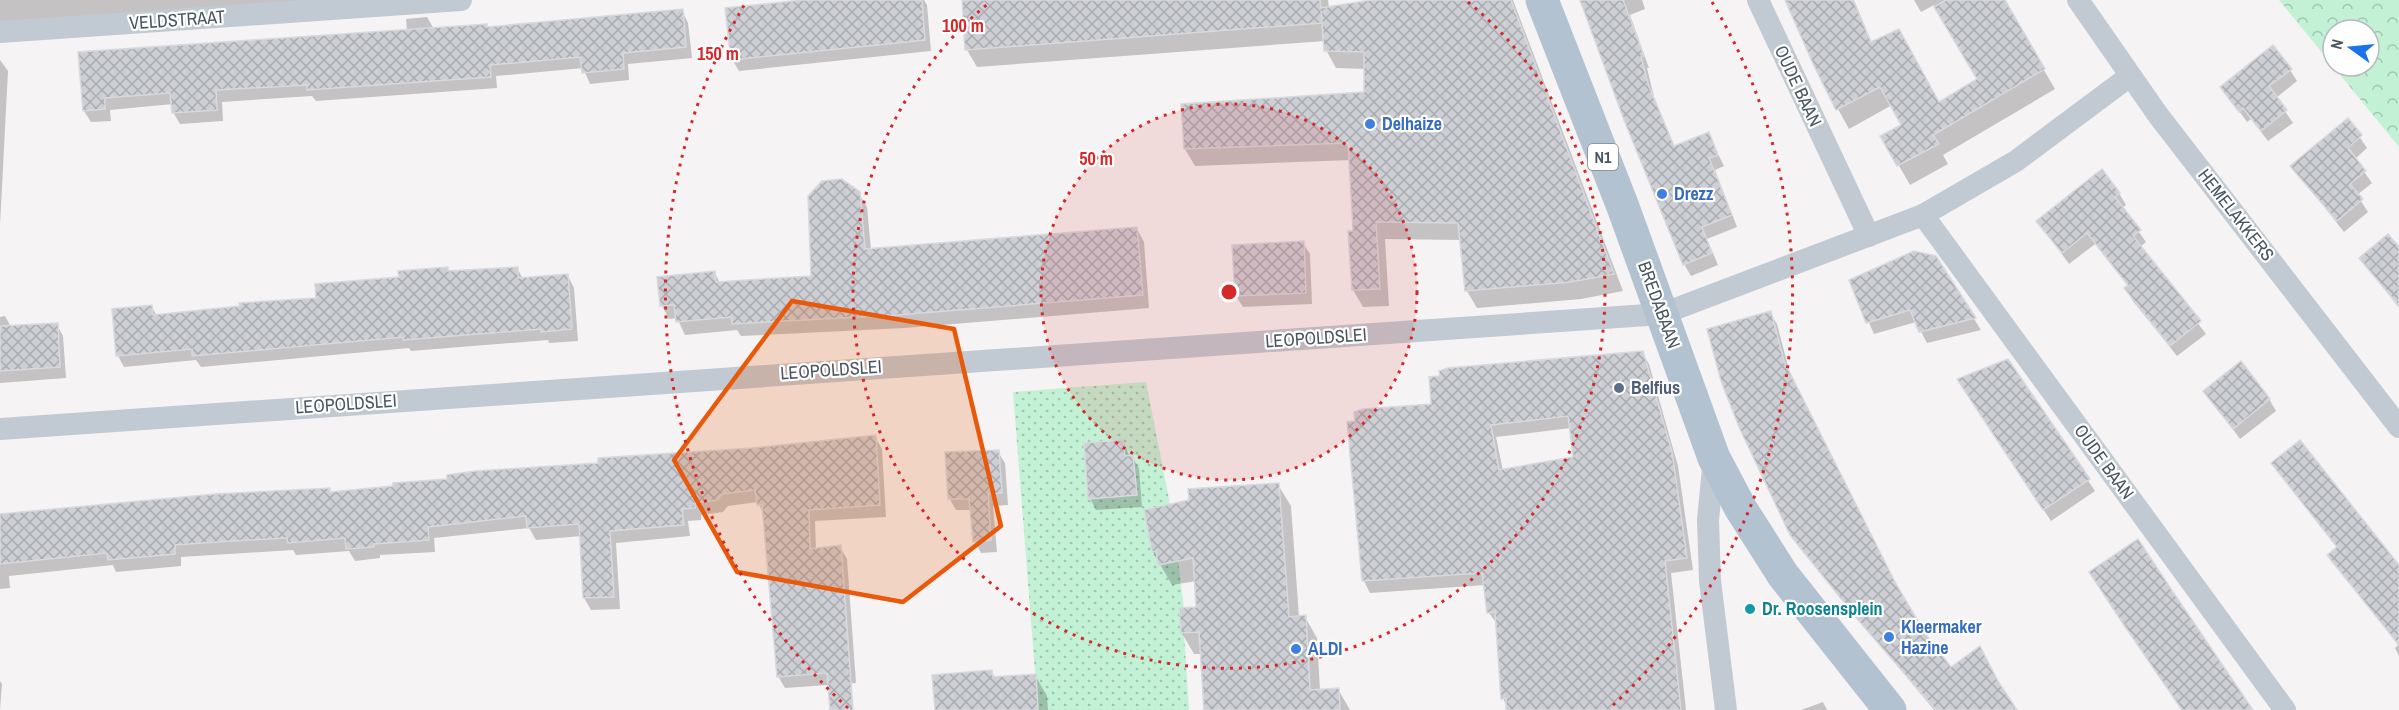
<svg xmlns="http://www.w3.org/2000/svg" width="2399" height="710" viewBox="0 0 2399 710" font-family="'Archivo Narrow',sans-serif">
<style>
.forest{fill:url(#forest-crowns)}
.garden{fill:url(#garden-dots)}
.shadow{fill:#0003;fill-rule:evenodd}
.building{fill:url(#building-cross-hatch);stroke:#d7d9de;stroke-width:1.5;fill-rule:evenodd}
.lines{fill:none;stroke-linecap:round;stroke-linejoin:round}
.minor{stroke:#c1cad2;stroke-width:22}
.primary{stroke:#b3c2d1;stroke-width:33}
.marked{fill:#e8590c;fill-opacity:0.2;stroke:#e8590c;stroke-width:4.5;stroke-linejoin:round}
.ring{fill:none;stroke:#d62828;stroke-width:3;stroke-dasharray:3 6}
.shop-dot{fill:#3f7fe0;stroke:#fff;stroke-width:2}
.service-dot{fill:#5c6f8a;stroke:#fff;stroke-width:2}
.culture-dot{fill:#0f9aa8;stroke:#fff;stroke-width:2}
.labels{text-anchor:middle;stroke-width:4.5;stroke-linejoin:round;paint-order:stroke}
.shield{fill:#fff;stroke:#808990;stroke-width:1.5}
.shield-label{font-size:16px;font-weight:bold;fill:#4a5661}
.street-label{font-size:18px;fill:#4a5661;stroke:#fff}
.shop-label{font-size:18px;font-weight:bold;fill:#366cbe;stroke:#fff;text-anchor:start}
.service-label{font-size:18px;font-weight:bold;fill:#4e5e75;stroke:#fff;text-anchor:start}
.culture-label{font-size:18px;font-weight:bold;fill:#0d838f;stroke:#fff;text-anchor:start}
.centre{fill:#d62828;stroke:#fff;stroke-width:3}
.ring-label{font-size:18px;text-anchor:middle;font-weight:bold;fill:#d62828;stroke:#fff;stroke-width:4.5;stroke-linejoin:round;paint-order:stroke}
</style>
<defs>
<pattern id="forest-crowns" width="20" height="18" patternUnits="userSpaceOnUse" patternTransform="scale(1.5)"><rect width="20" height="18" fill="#c3f1d5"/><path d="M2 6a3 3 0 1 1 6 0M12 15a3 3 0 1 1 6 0" fill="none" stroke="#a0c6b0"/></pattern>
<pattern id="garden-dots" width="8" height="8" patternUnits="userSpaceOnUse" patternTransform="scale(1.5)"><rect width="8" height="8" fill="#c3f1d5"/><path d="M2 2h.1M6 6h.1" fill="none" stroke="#a0c6b0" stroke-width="1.8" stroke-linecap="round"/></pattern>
<pattern id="building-cross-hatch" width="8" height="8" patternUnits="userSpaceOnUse" patternTransform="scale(1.5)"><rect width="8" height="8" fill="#cdcfd5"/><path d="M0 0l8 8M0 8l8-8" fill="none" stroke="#a8abb0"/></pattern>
</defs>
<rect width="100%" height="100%" fill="#f5f3f3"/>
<path class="forest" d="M2279 0H2399V147L2333 66H2369V30H2333V66Z"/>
<path class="garden" d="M1146 382 1170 504 1144 510 1152 552 1156 551 1158 564 1178 560 1184 608H1179L1181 633H1184L1189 710H1038L1013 392Z"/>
<g class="shadow">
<path d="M0 0H385L0 27Z"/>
<path d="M817 0H924L927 5 931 51 739 71 732 59Z"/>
<path d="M963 0H1328L1329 8 1380 0H1513L1623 291 1581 299 1477 308 1467 291 1461 240 1385 239 1389 306 1363 307 1353 290 1350 232H1355L1351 160 1195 166 1185 149 1365 94 1366 69 1336 68 1326 50 1325 41 977 67 967 50Z"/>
<path d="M1582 0H1642L1645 9 1630 15 1649 68H1647L1654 97 1675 148 1708 134 1724 166 1715 170 1737 227 1707 239 1718 265 1691 276 1684 264Z"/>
<path d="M1788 0H1854L1872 43 1939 104 1979 80 1934 5 1921 12 1914 0H2003L2055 89 1943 155 1948 164 1910 185 1882 136 1903 125 1892 105 1849 129 1822 80Z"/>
<path d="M682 11 688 23 692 58 628 64 629 80 590 84 583 68 496 76 497 88 316 101 312 96 222 102 223 121 180 124 173 112V104L110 110 111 121 91 122 84 111 80 53 407 30 406 19 427 17 434 29 486 25 488 28Z"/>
<path d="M0 60 8 71 0 225Z"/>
<path d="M2290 70 2297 81 2276 98 2293 123 2268 141 2251 119 2247 122 2222 87Z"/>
<path d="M2348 120 2367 148 2355 159 2372 183 2357 195 2368 212 2344 232 2292 166Z"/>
<path d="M2119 193 2126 205 2122 208 2146 242 2140 247 2206 334 2177 356 2132 300 2126 288 2128 286 2095 244 2069 264 2038 221Z"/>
<path d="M859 194 867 207 871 250 1137 229 1144 242 1149 308 905 328 741 336 737 330 685 335 677 318 669 319 662 306 715 273 720 283 813 277Z"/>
<path d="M1303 243 1310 254 1312 304 1243 307 1236 296Z"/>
<path d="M2399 249V308L2361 258Z"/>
<path d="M1935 257 1981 330 1927 343 1916 322 1874 334 1851 281Z"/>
<path d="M517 268 523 279 568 276 574 288 578 341 549 343 548 340 411 351 409 348 201 367 196 360 124 367 118 356 152 307 157 316 318 299 400 278V272Z"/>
<path d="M1770 313 1777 324 1790 374 1902 596 1926 636 1951 669 2015 710H1934L1799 547 1792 534Z"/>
<path d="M5 316 11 327 57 325 63 336 66 378 0 383V317Z"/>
<path d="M1642 352 1649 364 1678 466 1693 570 1671 573 1686 710H1508L1503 698 1498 625 1489 613 1485 585 1370 593 1364 581 1433 405ZM1571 428 1575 459 1503 471 1496 437Z"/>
<path d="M2007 361 2095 491 2051 521 1965 391Z"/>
<path d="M2205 391 2269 399 2276 411 2240 439Z"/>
<path d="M875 437 882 449 886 517 815 521 816 550 840 547 847 559 856 683 785 688 778 676 764 516 758 502 728 506 723 512 701 515V520L688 521 690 536 616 543 620 609 591 610 584 598 581 536 536 540 529 528 434 538 435 552 380 555V558L355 561 349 551 296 555 293 550 181 557V566L116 572 113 565 9 576 10 588 0 589V514L329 490 331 493Z"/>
<path d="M1123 441 1130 457H1132L1139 468 1142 507 1096 510 1090 498Z"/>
<path d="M998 452 1005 463 1008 505 993 506 997 552 981 553 975 541 972 510H956L949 498Z"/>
<path d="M2273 463 2399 567V656L2395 648 2398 645 2329 556 2338 548Z"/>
<path d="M1278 485 1291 506 1299 617H1305L1317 638 1320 690 1338 689 1350 710H1205L1202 654H1194L1182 633 1198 608 1196 581 1172 585 1153 552 1145 511Z"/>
<path d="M992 672 995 678 1035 675 1047 696 1048 710H936Z"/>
<path d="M0 681 2 684 0 710Z"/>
<path d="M1823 702 1827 710H1801Z"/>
</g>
<g class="building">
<path d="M802 0H922L925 40 731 60 725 8Z"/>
<path d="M962 0H1320L1321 8 1371 0H1511L1614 274 1571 282 1465 291 1458 223 1376 222 1380 289 1352 290 1348 231H1353L1348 143 1184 149 1181 104 1364 92V52L1324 51 1321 11 1322 23 965 50Z"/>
<path d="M1580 0H1623L1644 56 1641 57 1648 84 1674 146 1709 132 1718 155 1709 158 1732 215 1702 227 1712 253 1683 265 1624 120Z"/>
<path d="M1785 0H1853L1871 42 1899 29 1939 102 1977 79 1934 7 1946 0H2005L2045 69 1933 135 1939 144 1897 166 1880 136 1901 125 1880 87 1836 110 1814 66Z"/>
<path d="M683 9 686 47 623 53 624 69 582 73 580 57 490 65 491 77 307 90V85L216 90 217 110 172 113 170 93 105 98V109L83 111 78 52 487 24V27Z"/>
<path d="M2273 45 2292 69 2269 86 2287 110 2261 131 2243 108 2239 112 2220 87Z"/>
<path d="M2348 118 2362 135 2348 148 2366 171 2350 184 2363 199 2337 221 2290 166Z"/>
<path d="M2102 169 2120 193 2115 197 2141 230 2133 236 2201 321 2170 346 2124 288 2128 285 2087 233 2062 253 2036 221Z"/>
<path d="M842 179 860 192 865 249 1137 227 1143 295 897 315 732 324 731 317 676 322 674 305 660 306 657 277 715 271 716 282 811 276 808 196 822 181Z"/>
<path d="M2388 234 2399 247V306L2359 258Z"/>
<path d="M1304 241 1306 293 1235 296 1232 245Z"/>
<path d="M1914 251 1936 256 1976 318 1919 332 1910 310 1866 323 1849 280Z"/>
<path d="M448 267V271L518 267V278L568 274 572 329 541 332V329L403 340V337L192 356V349L116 356 112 309 152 305 153 315 240 306 239 303 316 298 315 284 399 277 398 271Z"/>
<path d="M1771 311 1784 361 1896 584 1927 636 1951 667 1980 646 1998 681 2017 710H1936L1859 621 1790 535 1739 427 1721 381 1707 329Z"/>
<path d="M58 323 60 367 0 371V326Z"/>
<path d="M1643 351 1672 452 1687 558 1665 561 1681 710H1506V698L1501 699 1495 612 1487 613 1482 573 1362 581 1347 422 1355 421 1354 412 1363 409 1431 404 1429 377 1440 376 1439 371 1448 368ZM1568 416 1573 457 1499 470 1491 425Z"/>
<path d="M2008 359 2090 479 2043 510 1957 379Z"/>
<path d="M2241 361 2270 399 2233 429 2203 391Z"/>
<path d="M876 435 880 505 809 510 810 549 841 545 853 710H830L827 673 777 677 762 505H757L755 490 722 494 717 500 695 503V508L682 509 684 525 610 531 614 597 583 598 579 524 527 528 526 516 428 527 429 540 374 544V547L346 549 345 538 288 543 287 538 231 541 175 545V554L108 560 107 553 0 564V514L216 494 330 488V492L393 486V483L447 479V475L476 471 598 463V458L752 448Z"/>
<path d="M1123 440 1125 456 1133 455 1137 495 1088 499 1084 443Z"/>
<path d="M2300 440 2399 565V645L2327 555 2337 547 2271 463Z"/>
<path d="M999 450 1002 493 988 494 991 540 973 542 969 499H948L945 452Z"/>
<path d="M1279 483 1289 617 1306 615 1310 690 1339 688 1340 710H1204L1199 632 1181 633 1179 608 1196 607 1193 558 1158 565 1156 551 1152 552 1144 510 1189 500 1188 489Z"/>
<path d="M2138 539 2171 589 2253 710H2182L2122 622 2089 572Z"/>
<path d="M992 670 993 677 1036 674 1038 710H935L932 675Z"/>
</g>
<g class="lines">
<g class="minor">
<path d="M1758 0 1869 236"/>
<path d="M2078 0 2158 115 2399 427"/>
<path d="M0 32 461 0"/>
<path d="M1923 215 2285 710"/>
<path d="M0 429 1662 314 1923 215 2016 161 2130 76"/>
<path d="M1714 458 1708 520 1710 581 1726 710"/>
</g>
<path class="primary" d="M1542 0 1623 207 1714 458 1741 509 1783 575 1890 710"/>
</g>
<path class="marked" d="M792 301 954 329 1001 526 903 602 737 572 674 460Z"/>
<circle cx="1229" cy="292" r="188" fill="#d62828" fill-opacity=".12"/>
<g class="ring">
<circle cx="1229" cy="292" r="188"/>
<path d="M1468 2A376 376 0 1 1 990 2"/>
<path d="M848 708A564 564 0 0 1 746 2M1712 2A564 564 0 0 1 1610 708"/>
</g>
<g class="shop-dot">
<circle cx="1370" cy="124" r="6"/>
<circle cx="1662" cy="194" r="6"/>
<circle cx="1889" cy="637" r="6"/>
<circle cx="1296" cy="649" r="6"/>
</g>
<circle class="service-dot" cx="1619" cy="388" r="6"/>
<circle class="culture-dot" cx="1750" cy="609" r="6"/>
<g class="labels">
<rect class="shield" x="1588" y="144" width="30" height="26" rx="4.5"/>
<g class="shield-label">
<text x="1603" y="163">N1</text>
</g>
<g class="street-label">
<text transform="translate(177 20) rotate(-4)" y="6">VELDSTRAAT</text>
<text transform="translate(1798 86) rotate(65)" y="6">OUDE BAAN</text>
<text transform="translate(2236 215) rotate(52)" y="6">HEMELAKKERS</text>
<text transform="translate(1659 305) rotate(70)" y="6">BREDABAAN</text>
<text transform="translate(1316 338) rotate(-4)" y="6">LEOPOLDSLEI</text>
<text transform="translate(831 370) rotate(-4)" y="6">LEOPOLDSLEI</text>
<text transform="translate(346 404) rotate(-4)" y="6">LEOPOLDSLEI</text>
<text transform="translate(2104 462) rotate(54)" y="6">OUDE BAAN</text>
</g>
<g class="shop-label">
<text x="1382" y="130">Delhaize</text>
<text x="1674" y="200">Drezz</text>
<text x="1901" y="633">Kleermaker<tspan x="1901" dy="21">Hazine</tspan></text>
<text x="1308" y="655">ALDI</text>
</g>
<g class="service-label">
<text x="1631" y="394">Belfius</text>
</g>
<g class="culture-label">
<text x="1762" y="615">Dr. Roosensplein</text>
</g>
</g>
<circle cx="1229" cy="292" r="9" class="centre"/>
<g class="ring-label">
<text x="963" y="32">100 m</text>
<text x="718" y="60">150 m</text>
<text x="1096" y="165">50 m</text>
</g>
<g transform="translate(2351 48) rotate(285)"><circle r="28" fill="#ffffff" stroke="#b7bbc0" stroke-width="1.5"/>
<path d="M0-4.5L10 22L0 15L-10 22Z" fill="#1a73e8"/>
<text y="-9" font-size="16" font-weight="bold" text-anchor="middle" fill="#4a5661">N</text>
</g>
</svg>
